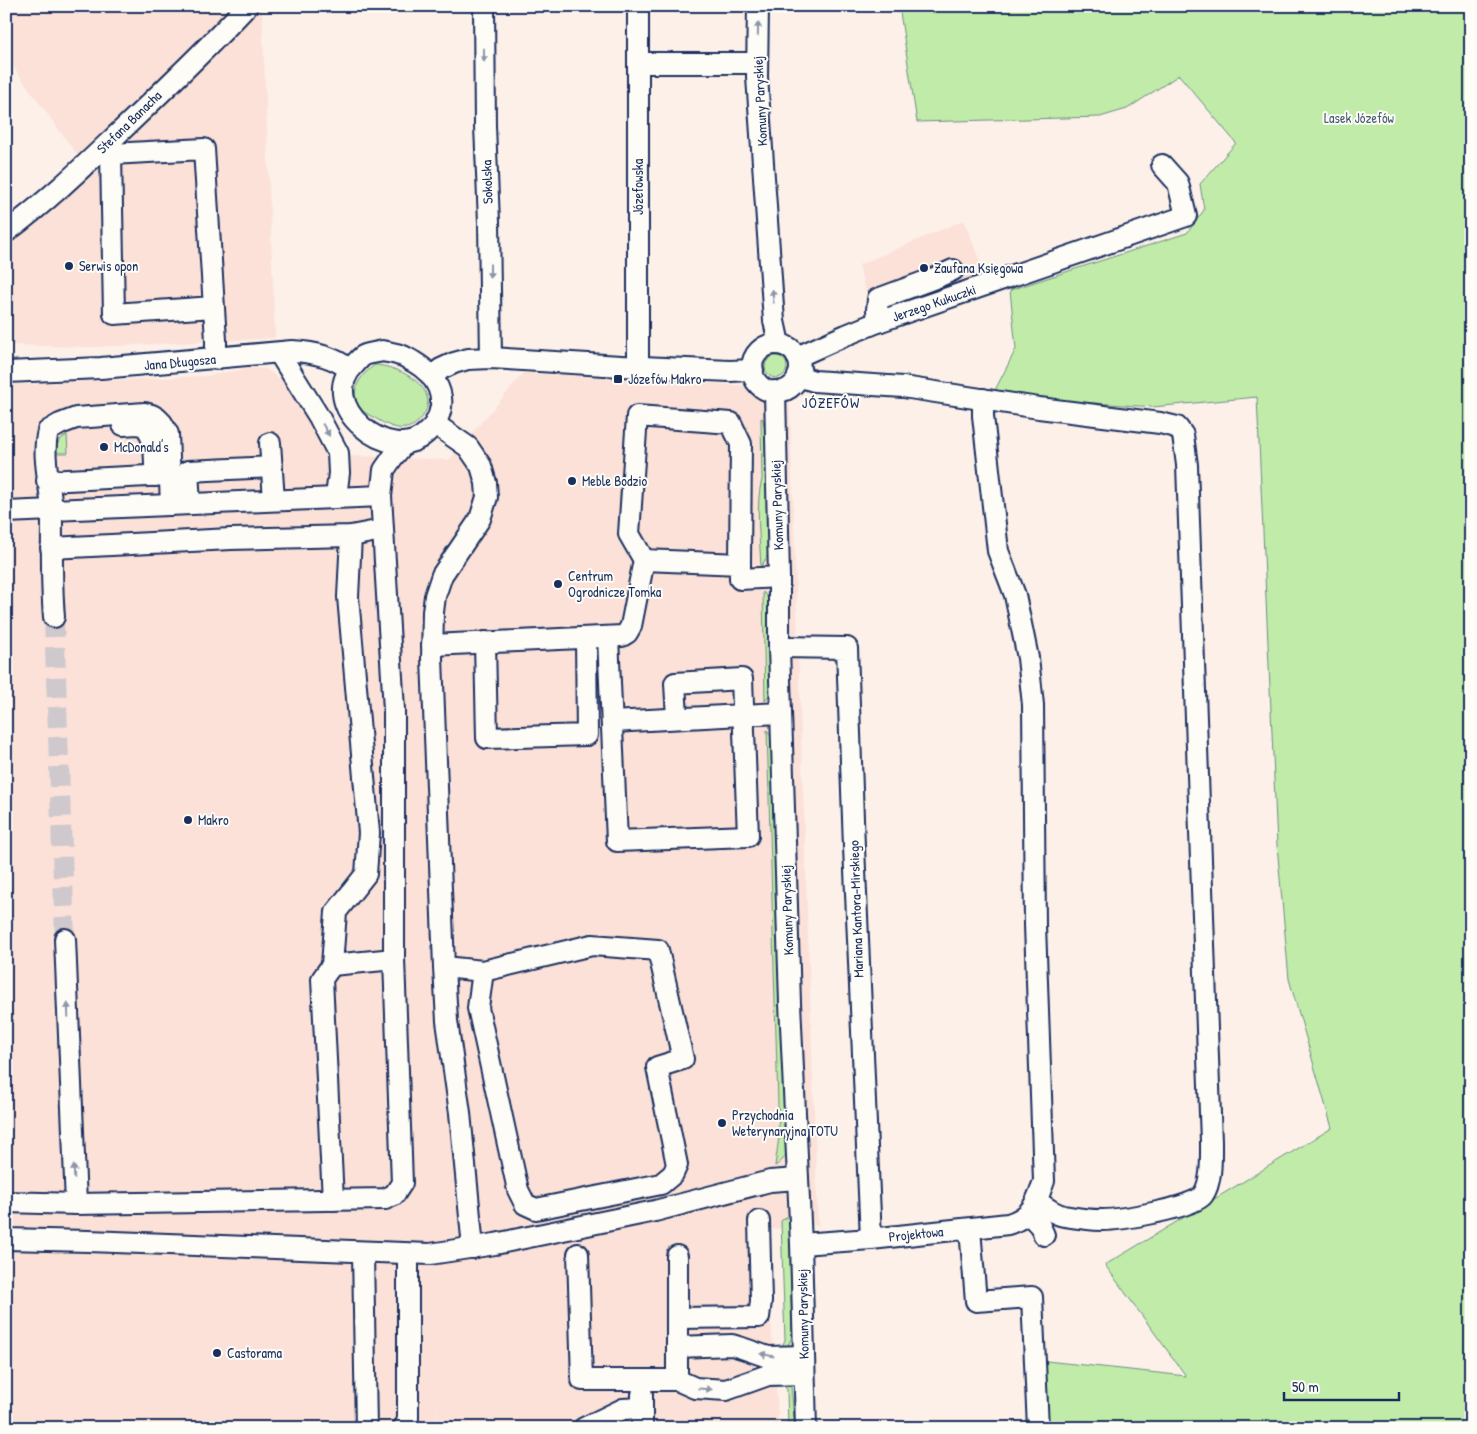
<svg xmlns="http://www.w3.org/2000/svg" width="1477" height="1434" viewBox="0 0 1477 1434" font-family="'Patrick Hand',sans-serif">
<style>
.built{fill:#fbe1d8}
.green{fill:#c0eba8;stroke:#6e8d83}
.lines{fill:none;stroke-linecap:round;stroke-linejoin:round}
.minor-tunnel{stroke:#cfc9cd;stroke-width:20;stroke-dasharray:20 10;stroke-linecap:butt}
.minor-casing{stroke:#1b2f5e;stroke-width:24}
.minor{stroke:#fdfcf7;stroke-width:20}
.oneway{fill:#8c96aa}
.poi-dot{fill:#1b2f5e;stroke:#fdfcf7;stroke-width:2}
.labels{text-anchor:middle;stroke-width:4;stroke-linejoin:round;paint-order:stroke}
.street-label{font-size:14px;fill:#1b2f5e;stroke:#fdfcf7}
.park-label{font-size:14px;fill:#445e70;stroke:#fdfcf7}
.poi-label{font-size:14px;fill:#1b2f5e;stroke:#fdfcf7;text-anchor:start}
.neighbourhood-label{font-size:15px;letter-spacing:1px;fill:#1b2f5e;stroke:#fdfcf7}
</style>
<rect width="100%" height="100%" fill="#fcf0e9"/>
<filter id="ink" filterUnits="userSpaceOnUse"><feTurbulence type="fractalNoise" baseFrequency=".02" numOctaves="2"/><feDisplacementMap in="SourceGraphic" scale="10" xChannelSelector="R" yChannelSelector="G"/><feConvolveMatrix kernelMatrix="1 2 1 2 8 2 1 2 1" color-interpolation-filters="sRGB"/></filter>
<g filter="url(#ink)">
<g class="built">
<path d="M6 6H237L81 160 6 57Z"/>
<path d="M262 7 275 338 93 347 6 345V244L47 211Z"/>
<path d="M964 220 985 275 872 318 859 265Z"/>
<path d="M252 368 266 369 286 383 331 455 449 460 524 373 789 388 818 1225 764 1230 779 1428H438L436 1396 437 1428H6V385L206 376Z"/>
</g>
<g class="green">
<path d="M899 6H1471V1428H1043L1037 1360 1186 1376 1105 1265 1332 1128 1289 979 1277 845 1257 397 1153 407 992 396 1016 349 1010 290 1187 233 1204 210 1200 184 1236 143 1179 75 1127 109 1100 117 917 122Z"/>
<circle cx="776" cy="367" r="11"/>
<path d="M375 365C398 366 442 387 423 416 409 436 391 428 375 418 371 416 365 413 362 410 347 393 360 375 375 365Z"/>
<path d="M761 418 763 419 768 451V555L761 567C760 540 755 505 762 479Z"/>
<path d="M67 435 68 453H56C56 444 59 439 67 435Z"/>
<path d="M763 592 766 595 770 603 771 692 765 701Z"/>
<path d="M767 730 772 738 787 1149C787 1157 781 1162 775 1166L779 1137Z"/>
<path d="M786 1217H789L792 1337 787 1348 780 1350 785 1340 781 1221Z"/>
<path d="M781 1380 789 1383 791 1387 795 1428H788L787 1390Z"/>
</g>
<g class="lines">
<path class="minor-tunnel" d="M54 617 65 939"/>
<defs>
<g id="minor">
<path d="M484 6 485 126 489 222 491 358"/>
<path d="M638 6V367"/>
<path d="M758 6 757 77 774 321 779 344"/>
<path d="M639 63H757"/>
<path d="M6 232C48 201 85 165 123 129 165 89 207 49 247 6"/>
<path d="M213 307 114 314 111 154 204 149 216 340V359"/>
<path d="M878 322 877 310 878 299 940 276 953 270"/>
<circle cx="776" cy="368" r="24"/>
<path d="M382 351C388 352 394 353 400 355 405 356 410 360 414 362 436 375 450 398 435 423 433 427 428 431 425 434 391 466 313 405 355 364 357 362 360 358 363 356 368 353 376 353 382 351Z"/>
<path d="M279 353 319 417 338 453 339 473 336 497"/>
<path d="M797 357 846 335 878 322 1186 216 1178 183 1162 165"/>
<path d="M6 372 101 368 292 351C313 352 333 356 349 369"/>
<path d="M798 376 814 381 903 387 1039 408 1160 423 1177 427 1183 435 1187 465 1211 1142C1211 1159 1212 1182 1203 1195 1194 1208 1119 1220 1102 1220 1090 1220 1076 1218 1064 1216 1054 1214 1045 1207 1037 1201"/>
<path d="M432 377 441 369 454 363 468 359 491 358 621 366 730 371 753 370"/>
<path d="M775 391 779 577V647L790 1003 801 1244 806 1428"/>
<path d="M435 424 468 447 481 466 486 483 487 497 480 519 442 575 435 596 433 612 432 658 444 967 447 1021 460 1113 473 1248"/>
<path d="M123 425 136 424 146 426C156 443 155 458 155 476"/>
<path d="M270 443 274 500"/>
<path d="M47 481 168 475"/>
<path d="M190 504 188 471 272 467"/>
<path d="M6 512 381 496"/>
<path d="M51 548 231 539 351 536 382 530"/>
<path d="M740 564 644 560 629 534 637 416 731 423 741 444 740 564V579L779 577"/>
<path d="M54 617C51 582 52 547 52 512 51 486 41 457 48 431L60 424 76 418 145 413 152 415 157 418 162 423 168 434 171 505"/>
<path d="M608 637 617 841 748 836 742 679 675 683 677 718"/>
<path d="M485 642 487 738 587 735 586 638"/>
<path d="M432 645 622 636 627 633 631 626 644 560"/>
<path d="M779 647 847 648 854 847 871 1239"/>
<path d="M612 722 781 713"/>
<path d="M332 965 394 959"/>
<path d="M444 967 483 971 592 945 658 950 683 1059 657 1067 677 1165 673 1174 661 1184 536 1209 525 1204 518 1190 478 1008 483 971"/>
<path d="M333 1200 322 979 332 965 336 912 366 874 369 833 348 597 351 536"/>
<path d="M6 1202 76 1204 65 939"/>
<path d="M76 1204 385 1199 394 1195 402 1183 394 959V710L381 496 384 470 393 457 405 443"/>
<path d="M1029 1214 1040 1226 1044 1235"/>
<path d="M970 1229 976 1301 1032 1297 1038 1428"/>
<path d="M6 1239 88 1241 430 1254 495 1244 655 1211 770 1181 798 1179"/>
<path d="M801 1244 871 1239 1008 1224C1032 1217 1036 1203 1044 1181L1035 925 1033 705 1028 658 1015 595 998 551 983 416V399"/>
<path d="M363 1252 366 1428"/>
<path d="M578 1254 582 1380H677L695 1388 726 1390 768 1375 804 1374"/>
<path d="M677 1318 759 1317 761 1301 759 1221"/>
<path d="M677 1347 732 1345 742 1348 768 1357 804 1356"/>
<path d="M677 1380V1256"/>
<path d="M642 1394V1428"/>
<path d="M403 1428 406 1426 408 1418V1254"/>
<path d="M584 1428 623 1409 641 1408"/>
</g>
</defs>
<use href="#minor" class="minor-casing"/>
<use href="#minor" class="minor"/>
</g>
<defs><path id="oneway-solid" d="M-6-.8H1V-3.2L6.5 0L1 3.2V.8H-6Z" transform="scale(1.25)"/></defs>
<g class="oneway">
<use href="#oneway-solid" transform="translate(758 29) rotate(-89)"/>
<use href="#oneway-solid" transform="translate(484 55) rotate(89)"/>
<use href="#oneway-solid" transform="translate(490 271) rotate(90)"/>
<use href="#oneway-solid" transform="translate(773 296) rotate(-94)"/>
<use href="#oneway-solid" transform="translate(326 430) rotate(60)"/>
<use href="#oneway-solid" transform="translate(68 1010) rotate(-92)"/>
<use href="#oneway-solid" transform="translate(74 1172) rotate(-92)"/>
<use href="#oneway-solid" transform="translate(767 1355) rotate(-169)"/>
<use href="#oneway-solid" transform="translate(705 1389) rotate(3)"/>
</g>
</g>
<g class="poi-dot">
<circle cx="69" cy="266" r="5"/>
<circle cx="924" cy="268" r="5"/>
<rect x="613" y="374" width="10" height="10" rx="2.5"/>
<circle cx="104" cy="447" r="5"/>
<circle cx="572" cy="481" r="5"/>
<circle cx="558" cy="584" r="5"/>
<circle cx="188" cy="820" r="5"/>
<circle cx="722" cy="1123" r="5"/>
<circle cx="217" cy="1353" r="5"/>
</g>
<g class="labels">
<g class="street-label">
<text transform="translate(760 101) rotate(-93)" y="5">Komuny Paryskiej</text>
<text transform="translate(129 122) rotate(-44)" y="5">Stefana Banacha</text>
<text transform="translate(487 182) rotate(-92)" y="5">Sokolska</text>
<text transform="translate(638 187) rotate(-90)" y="5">Józefowska</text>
<text transform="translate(934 303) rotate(-19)" y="5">Jerzego Kukuczki</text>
<text transform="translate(180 362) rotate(-5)" y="5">Jana Długosza</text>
<text transform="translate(777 505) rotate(-92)" y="5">Komuny Paryskiej</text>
<text transform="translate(856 909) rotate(-92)" y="5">Mariana Kantora-Mirskiego</text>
<text transform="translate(787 910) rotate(-92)" y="5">Komuny Paryskiej</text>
<text transform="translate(916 1234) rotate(-6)" y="5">Projektowa</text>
<text transform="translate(803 1314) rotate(-91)" y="5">Komuny Paryskiej</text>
</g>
<g class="park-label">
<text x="1359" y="123">Lasek Józefów</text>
</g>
<g class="poi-label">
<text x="79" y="271">Serwis opon</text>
<text x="934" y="273">Zaufana Księgowa</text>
<text x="628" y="384">Józefów Makro</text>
<text x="114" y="452">McDonald's</text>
<text x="582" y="486">Meble Bodzio</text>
<text x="568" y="581">Centrum<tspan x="568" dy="16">Ogrodnicze Tomka</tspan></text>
<text x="198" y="825">Makro</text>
<text x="732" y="1120">Przychodnia<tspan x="732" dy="16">Weterynaryjna TOTU</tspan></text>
<text x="227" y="1358">Castorama</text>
</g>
<g class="neighbourhood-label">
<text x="831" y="408">JÓZEFÓW</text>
</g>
</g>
<rect width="1477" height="1434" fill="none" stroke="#fdfcf7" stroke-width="25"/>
<rect x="12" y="12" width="1452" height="1409" fill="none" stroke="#1b2f5e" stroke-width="2" filter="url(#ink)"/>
<path d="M1284 1392v8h115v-8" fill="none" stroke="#1b2f5e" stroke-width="2.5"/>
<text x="1292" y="1392" font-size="15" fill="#1b2f5e" stroke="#fdfcf7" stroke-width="4" paint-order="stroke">50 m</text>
</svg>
